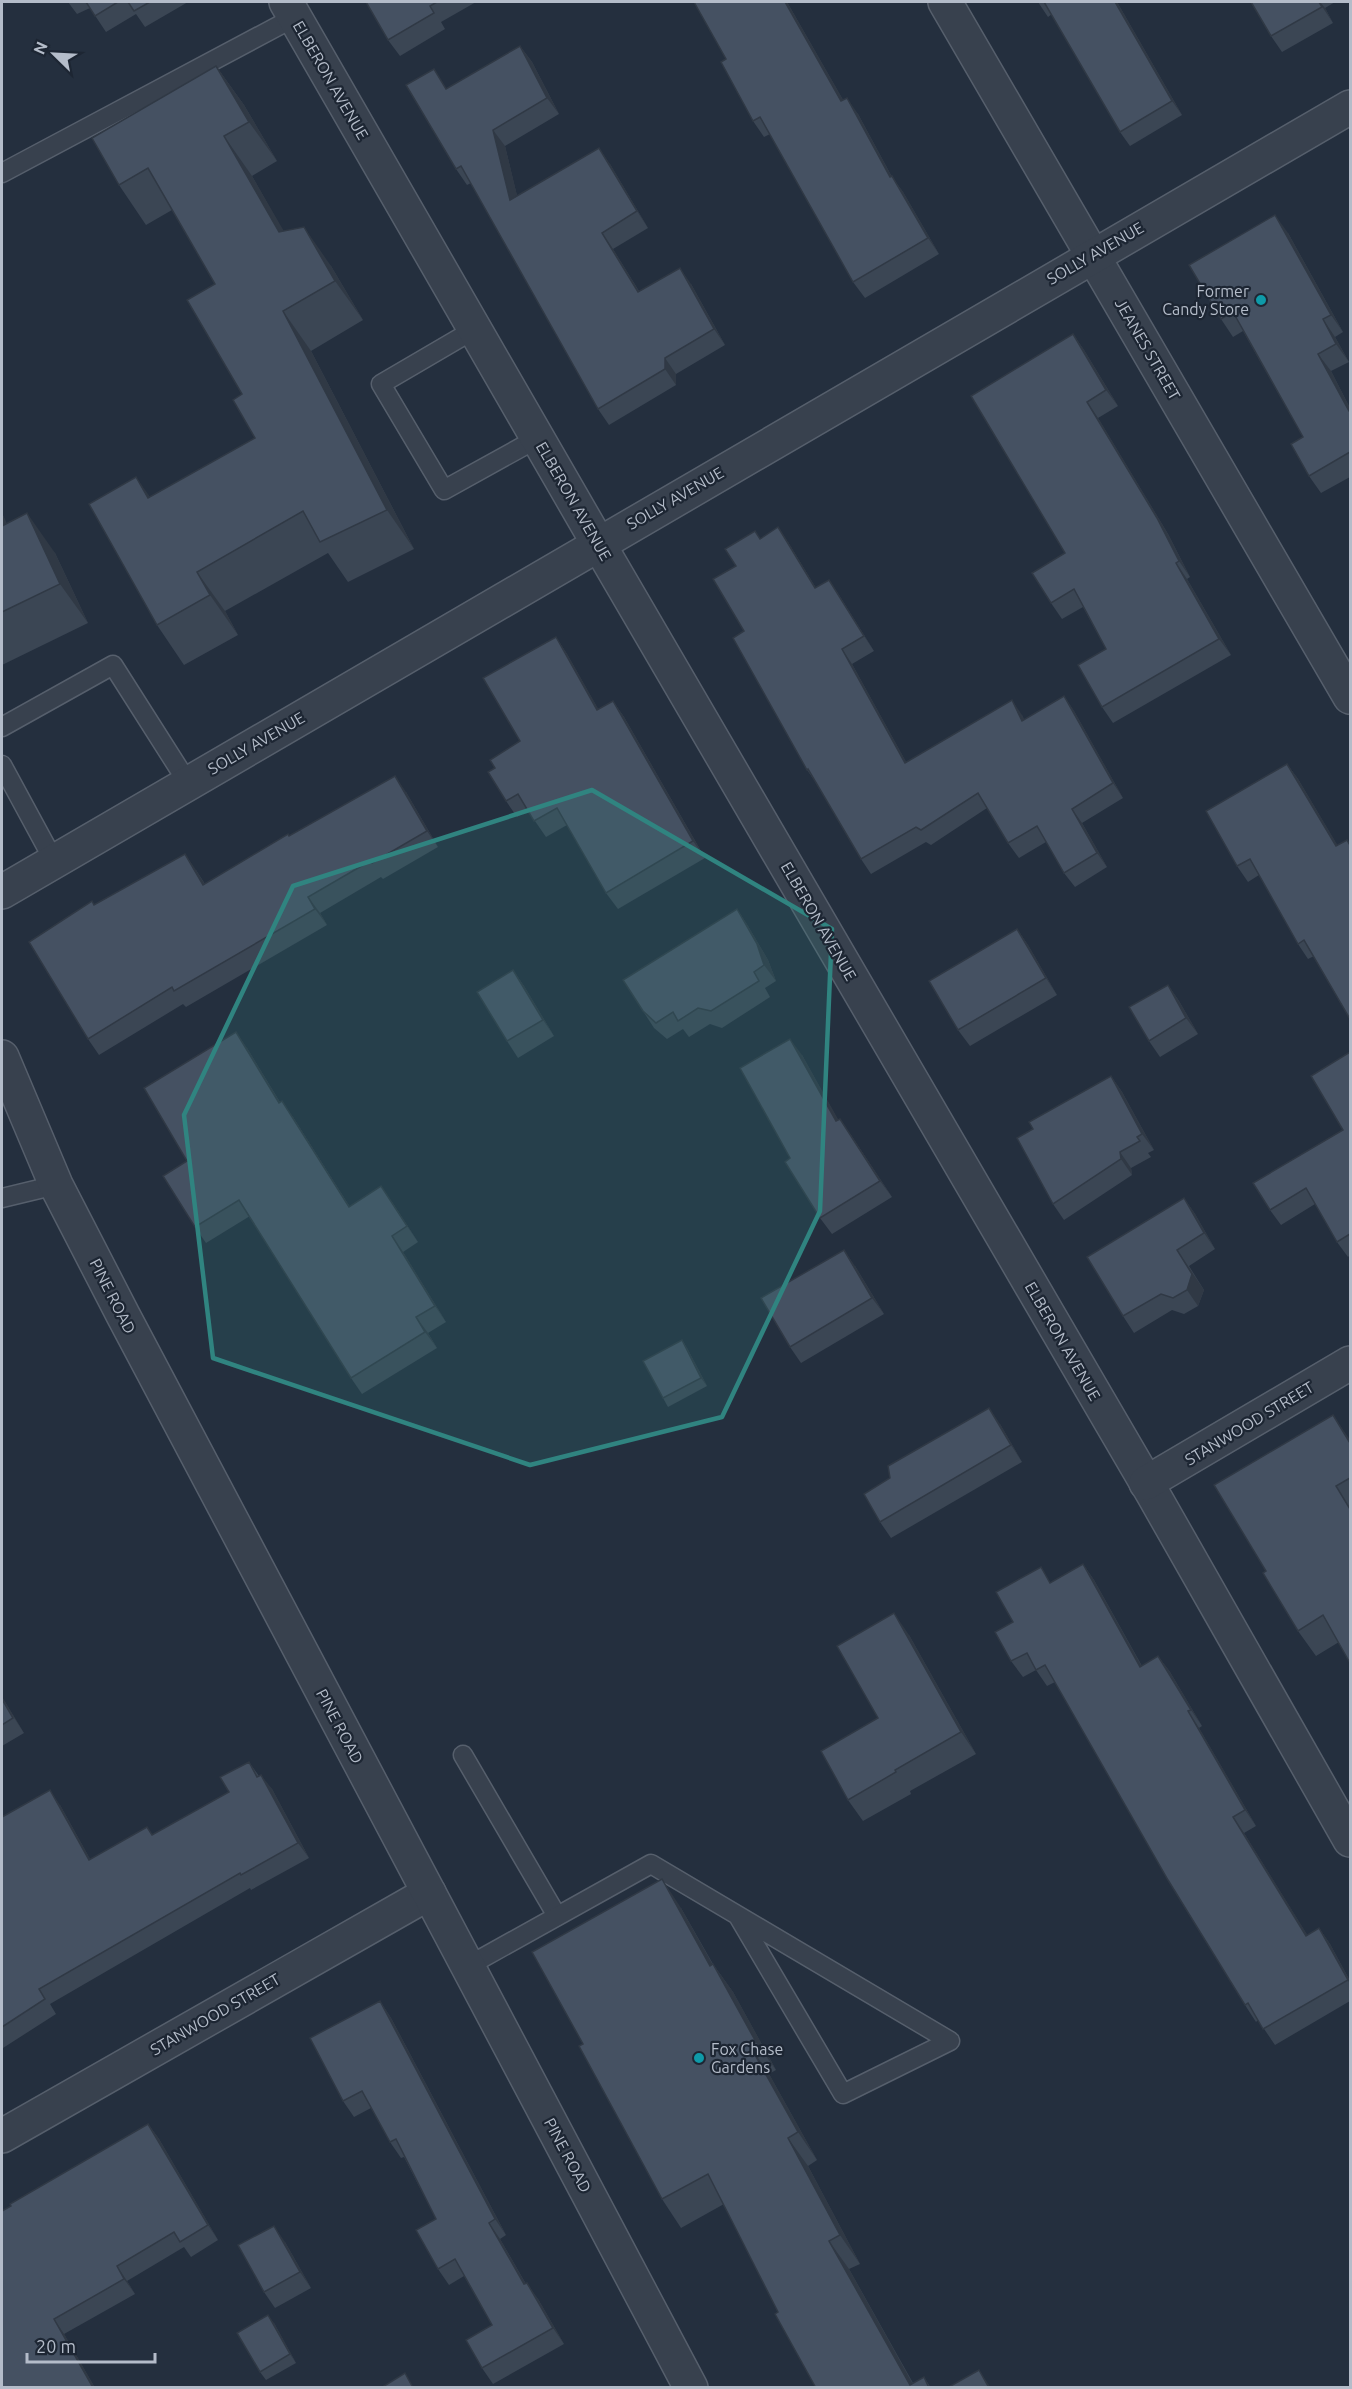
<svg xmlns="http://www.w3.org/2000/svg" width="1352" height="2389" viewBox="0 0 1352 2389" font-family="Ubuntu,sans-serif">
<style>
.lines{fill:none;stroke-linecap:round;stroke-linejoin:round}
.service-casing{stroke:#565f6c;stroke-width:21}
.minor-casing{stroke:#565f6c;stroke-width:36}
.tertiary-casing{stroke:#565f6c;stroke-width:36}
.service{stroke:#38414e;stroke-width:18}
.minor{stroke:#38414e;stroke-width:33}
.tertiary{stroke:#38414e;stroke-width:33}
.wall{fill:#3b4654}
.shaded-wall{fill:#303945}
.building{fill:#455162;stroke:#303945;stroke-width:1.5}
.marked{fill:#308480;fill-opacity:0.2;stroke:#308480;stroke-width:4.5;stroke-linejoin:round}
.culture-dot{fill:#0f9aa8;stroke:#1d2633;stroke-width:2}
.labels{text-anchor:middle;stroke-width:4.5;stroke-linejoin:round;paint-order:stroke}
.street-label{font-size:16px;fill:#b4bcc9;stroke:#1d2633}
.poi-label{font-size:16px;fill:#b4bcc9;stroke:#1d2633;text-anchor:end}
</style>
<rect width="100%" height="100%" fill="#242f3e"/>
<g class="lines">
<defs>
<g id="service">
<path d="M2 173 295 17"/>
<path d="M475 329 381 384 444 490 538 438"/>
<path d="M2 727 113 665 188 783"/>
<path d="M2 765 54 861"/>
<path d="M2 1198 56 1185"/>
<path d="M463 1755 557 1916"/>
<path d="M468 1966 651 1864 950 2041 843 2094 738 1916"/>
</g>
<g id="minor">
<path d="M286 2 598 543 1153 1494 1350 1840"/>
<path d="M945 2 1350 697"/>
<path d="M2 892 1350 107"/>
<path d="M1146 1483 1350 1363"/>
<path d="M2 2136 429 1893"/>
</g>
<path id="tertiary" d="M2 1057 56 1185 123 1315 691 2388"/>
</defs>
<use href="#service" class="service-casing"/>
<use href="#minor" class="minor-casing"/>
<use href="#tertiary" class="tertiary-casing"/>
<use href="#service" class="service"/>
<use href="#minor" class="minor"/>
<use href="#tertiary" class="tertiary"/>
</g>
<g class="wall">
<path d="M68 2H188L145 27 136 14 106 32 90 8 77 14Z"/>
<path d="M366 2H476L441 22 445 29 400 56 388 40Z"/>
<path d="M787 2 843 100 858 114 892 177 903 192 939 254 865 298 853 282 770 134 764 137 753 121 726 59Z"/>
<path d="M1038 2H1117L1182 115 1130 146 1120 132 1052 14 1048 17Z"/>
<path d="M1251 2H1335L1325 8 1333 23 1282 52 1271 36Z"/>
<path d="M520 46 532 62 559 114 505 146 517 196 610 164 648 228 613 249 639 291 691 284 725 345 676 374V385L609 425 598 409 471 183 467 185 456 169 447 88Z"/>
<path d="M216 66 244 105 277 161 252 176 283 231 331 266 363 320 311 351 414 549 348 582 328 553 225 611 238 635 184 665 157 625 150 497 255 438 242 394 215 284 172 210 146 225 119 185Z"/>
<path d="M1288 233 1343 332 1335 337 1349 362 1331 371 1350 408V477L1321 493 1309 476 1303 437 1243 331 1233 337 1221 319Z"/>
<path d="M1073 334 1084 350 1118 406 1098 418 1168 534 1190 577 1187 579 1231 655 1113 723 1102 707 1106 649 1083 607 1062 619 1051 603 1065 553Z"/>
<path d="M2 513 6 523 55 553 88 623 2 665Z"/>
<path d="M760 539 788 542 816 588 829 580 839 595 874 651 852 664 906 762 1022 715 1024 720 1064 696 1074 711 1123 798 1082 823 1107 867 1075 887 1064 873 1046 842 1019 858 1008 843 987 808 931 845 926 842 871 874 861 859 817 784 807 770 744 631 736 566Z"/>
<path d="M556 637 567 654 598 709 613 701 624 717 705 858 618 909 606 893 567 825 546 837 528 811 517 817 506 801 495 768 520 741Z"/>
<path d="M1287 764 1298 779 1337 845 1314 956 1308 959 1298 944 1259 875 1248 882 1237 866Z"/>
<path d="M406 792 438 847 383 879 381 877 320 913 327 925 186 1007 183 1004 99 1055 88 1039 95 904 196 870 205 884 289 836Z"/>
<path d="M737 909 748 926 768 960 776 981 765 988 770 997 722 1028 710 1024 689 1037 683 1029 667 1039 654 1028 643 1011Z"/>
<path d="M1017 929 1028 945 1057 995 970 1046 958 1030Z"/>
<path d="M513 970 524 986 554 1036 518 1058 507 1041Z"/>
<path d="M1168 985 1179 1001 1198 1034 1160 1057 1149 1041Z"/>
<path d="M247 1048 280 1102 293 1117 350 1207 392 1202 418 1242 403 1252 446 1322 428 1333 437 1348 362 1394 351 1378 250 1216 206 1243 195 1227 187 1161Z"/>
<path d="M1350 1052V1255L1348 1257 1337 1242 1315 1204 1281 1225 1270 1210 1343 1130Z"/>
<path d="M802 1055 838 1120 851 1135 892 1197 832 1234 820 1218 790 1158Z"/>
<path d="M1111 1076 1122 1092 1154 1150 1148 1153 1151 1157 1131 1168 1132 1175 1064 1220 1053 1204 1033 1129Z"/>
<path d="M1184 1198 1195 1214 1215 1249 1189 1266 1204 1290 1198 1306 1184 1314 1172 1310 1134 1333 1123 1316Z"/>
<path d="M855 1266 884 1314 801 1363 790 1347Z"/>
<path d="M682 1340 687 1348 707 1386 668 1407 663 1398Z"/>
<path d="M1000 1424 1022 1462 891 1538 880 1522Z"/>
<path d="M1350 1440V1663L1339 1642 1316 1656 1298 1631 1266 1571Z"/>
<path d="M1083 1564 1094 1580 1142 1666 1158 1656 1170 1672 1202 1726 1199 1728 1256 1826 1244 1833 1307 1935 1319 1928 1330 1944 1350 1981V2001L1275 2045 1258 2020 1256 2022 1245 2005 1055 1682 1047 1686 1036 1670 1023 1677 1011 1661 1013 1622 1052 1582Z"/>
<path d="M909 1635 976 1754 910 1791 911 1794 863 1821 848 1800Z"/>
<path d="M2 1697 24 1733 2 1746Z"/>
<path d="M249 1762 259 1776 272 1789 309 1858 251 1890 250 1888 50 2004 56 2014 3 2048 2 2046V1817L60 1805 90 1859 153 1835 229 1792Z"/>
<path d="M681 1908 713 1964 733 1992 776 2070 769 2074 817 2160 808 2166 860 2264 849 2269 913 2383 924 2377 931 2388H816L724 2204 681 2228 662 2199 583 2044Z"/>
<path d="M380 2001 391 2018 506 2235 500 2239 526 2284 538 2299 564 2344 493 2384 482 2368 492 2325 464 2276 449 2285 438 2269 436 2219 404 2157 401 2158 390 2142 371 2108 354 2117 343 2101Z"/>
<path d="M148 2124 159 2139 218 2240 191 2257 184 2247 127 2281 135 2294 64 2334 95 2388H2Z"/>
<path d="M285 2242 311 2288 275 2308 264 2292Z"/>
<path d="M274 2323 296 2363 266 2380 260 2372Z"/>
</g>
<g class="shaded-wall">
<path d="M785 2H787L853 117 841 101Z"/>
<path d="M1115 2H1117L1182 115 1172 101Z"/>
<path d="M1319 2H1320L1325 8 1333 23Z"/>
<path d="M520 46 532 62 559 114 547 98Z"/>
<path d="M216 66 244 105 277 161 249 122Z"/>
<path d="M847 98 858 114 892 177 903 192 939 254 928 238 890 177Z"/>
<path d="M493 130 505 146 522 216 510 200Z"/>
<path d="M224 136 252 176 307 271 279 232Z"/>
<path d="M599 148 610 164 648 228 637 211Z"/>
<path d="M1275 215 1288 233 1343 332 1331 315Z"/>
<path d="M304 227 331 266 363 320 335 281Z"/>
<path d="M602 233 613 249 649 308 638 292Z"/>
<path d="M680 268 691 284 725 345 714 329Z"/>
<path d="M283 311 311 351 414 549 387 510Z"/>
<path d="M1323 319 1335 337 1349 362 1336 344Z"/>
<path d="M1073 334 1084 350 1118 406 1106 390Z"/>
<path d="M1318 354 1331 371 1350 408V413Z"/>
<path d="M665 358 676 374V385L665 369Z"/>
<path d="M1087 402 1098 418 1168 534 1190 577 1179 561Z"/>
<path d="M136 477 164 517 148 498Z"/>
<path d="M2 513 27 566 2 531Z"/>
<path d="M27 513 55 553 88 623 60 584Z"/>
<path d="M778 527 788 542 825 603 815 588Z"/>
<path d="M1176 563 1187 579 1231 655 1219 639Z"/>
<path d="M197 572 225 611 238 635 210 595Z"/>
<path d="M829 580 839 595 874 651 864 636Z"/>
<path d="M556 637 567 654 608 726 597 710Z"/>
<path d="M842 649 852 664 915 778 905 763Z"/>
<path d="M1064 696 1074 711 1123 798 1113 783Z"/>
<path d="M1012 700 1022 715 1033 735 1022 721Z"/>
<path d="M613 701 624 717 705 858 693 841Z"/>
<path d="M1287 764 1298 779 1347 861 1336 846Z"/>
<path d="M395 776 406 792 438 847 427 831Z"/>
<path d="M1072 809 1082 823 1107 867 1097 853Z"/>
<path d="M185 854 196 870 215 901 203 885Z"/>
<path d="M308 897 320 913 327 925 315 909Z"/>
<path d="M737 909 748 926 768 960 776 981 764 965Z"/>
<path d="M1017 929 1028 945 1057 995 1046 978Z"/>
<path d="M513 970 524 986 554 1036 543 1020Z"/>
<path d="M1168 985 1179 1001 1198 1034 1186 1018Z"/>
<path d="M236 1032 247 1048 290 1119 279 1103Z"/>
<path d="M790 1039 802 1055 848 1137 836 1121Z"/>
<path d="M1111 1076 1122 1092 1154 1150 1142 1134Z"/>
<path d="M282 1101 293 1117 360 1223 349 1207Z"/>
<path d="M840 1119 851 1135 892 1197 880 1181Z"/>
<path d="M1120 1152 1131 1168 1132 1175 1121 1159Z"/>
<path d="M381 1186 392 1202 418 1242 407 1226Z"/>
<path d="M1184 1198 1195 1214 1215 1249 1204 1233Z"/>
<path d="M392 1236 403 1252 446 1322 435 1306Z"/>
<path d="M844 1250 855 1266 884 1314 872 1298Z"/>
<path d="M1177 1250 1204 1290 1198 1306 1187 1290Z"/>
<path d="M416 1317 428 1333 437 1348 425 1332Z"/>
<path d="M682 1340 687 1348 707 1386 701 1378Z"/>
<path d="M989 1408 1000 1424 1022 1462 1011 1445Z"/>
<path d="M1333 1415 1350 1440V1443Z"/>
<path d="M1083 1564 1094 1580 1151 1683 1140 1667Z"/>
<path d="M894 1613 909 1635 976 1754 961 1732Z"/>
<path d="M1158 1656 1170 1672 1202 1726 1191 1710Z"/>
<path d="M2 1697 24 1733 2 1699Z"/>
<path d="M1188 1711 1199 1728 1256 1826 1245 1810Z"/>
<path d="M261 1775 272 1789 309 1858 298 1843Z"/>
<path d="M50 1790 60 1805 99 1875 89 1860Z"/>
<path d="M1233 1817 1244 1833 1318 1952 1306 1936Z"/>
<path d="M662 1879 681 1908 723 1983 713 1964 733 1992 776 2070 756 2042 710 1966Z"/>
<path d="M1319 1928 1330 1944 1350 1981V1984Z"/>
<path d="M380 2001 391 2018 506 2235 495 2219Z"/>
<path d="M750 2046 769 2074 817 2160 798 2132Z"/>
<path d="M148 2124 159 2139 218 2240 208 2225Z"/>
<path d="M788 2138 808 2166 860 2264 840 2235Z"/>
<path d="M489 2223 500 2239 535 2300 524 2284Z"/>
<path d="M274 2226 285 2242 311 2288 300 2272Z"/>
<path d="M829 2241 849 2269 915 2388H912Z"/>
<path d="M117 2266 127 2281 135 2294 124 2279Z"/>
<path d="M527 2283 538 2299 564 2344 553 2328Z"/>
<path d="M268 2315 274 2323 296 2363 290 2354Z"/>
<path d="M54 2319 64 2334 95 2388H93Z"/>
<path d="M979 2370 991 2388H989Z"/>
</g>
<g class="building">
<path d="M86 2H118L95 16Z"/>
<path d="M128 2H150L134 11Z"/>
<path d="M366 2H437L430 6 434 13 388 40Z"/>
<path d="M694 2H785L841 101 847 98 890 177 892 176 928 238 853 282 760 117 753 121 721 62 726 59Z"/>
<path d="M1044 2H1115L1172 101 1120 132Z"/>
<path d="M1251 2H1319L1322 7 1271 36Z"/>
<path d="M520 46 547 98 493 130 510 200 599 148 637 211 602 233 638 292 680 268 714 329 665 358V369L598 409 461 166 456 169 406 85 434 69 446 89Z"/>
<path d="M216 66 249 122 224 136 279 232 304 227 335 281 283 311 387 510 320 542 303 511 197 572 210 595 157 625 89 504 136 477 148 498 255 438 233 400 242 394 187 300 215 284 148 168 119 185 92 138Z"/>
<path d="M1275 215 1331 315 1323 319 1336 344 1318 354 1349 411H1350V452L1309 476 1291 444 1303 437 1233 312 1221 319 1189 265Z"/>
<path d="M1073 334 1106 390 1087 402 1157 518 1179 561 1176 563 1219 639 1102 707 1078 665 1106 649 1074 589 1051 603 1032 573 1065 553 971 396Z"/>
<path d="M27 513 60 584 2 612V526Z"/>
<path d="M778 527 815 588 829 580 864 636 842 649 905 763 1012 700 1022 721 1064 696 1113 783 1072 809 1097 853 1064 873 1037 826 1008 843 978 793 921 830 916 827 861 859 808 769 807 770 733 638 744 631 713 579 736 566 725 549 755 531 760 539Z"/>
<path d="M556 637 597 710 613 701 693 841 606 893 557 808 534 821 518 794 506 801 488 772 495 768 490 760 520 741 483 678Z"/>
<path d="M1287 764 1336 846 1347 840 1350 845V1019L1304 940 1298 944 1250 859 1237 866 1206 811Z"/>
<path d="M395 776 427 831 372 863 370 861 308 897 315 909 174 991 172 987 88 1039 29 942 92 901 94 905 185 854 203 885 288 834 289 836Z"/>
<path d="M737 909 757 944 764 965 754 972 759 981 711 1011 698 1008 678 1021 673 1012 656 1023 643 1011 623 980Z"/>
<path d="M1017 929 1046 978 958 1030 929 981Z"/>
<path d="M513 970 543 1020 507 1041 477 992Z"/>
<path d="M1168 985 1186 1018 1149 1041 1129 1007Z"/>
<path d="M236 1032 279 1103 282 1101 349 1207 381 1186 407 1226 392 1236 435 1306 416 1317 425 1332 351 1378 239 1200 195 1227 163 1176 187 1161 144 1088Z"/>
<path d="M790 1039 836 1121 840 1119 880 1181 820 1218 785 1162 790 1158 740 1068Z"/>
<path d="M1350 1052V1234L1337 1242 1306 1188 1270 1210 1253 1183 1343 1130 1311 1076Z"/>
<path d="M1111 1076 1142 1134 1137 1137 1140 1141 1120 1152 1121 1159 1053 1204 1017 1138 1033 1129 1029 1122Z"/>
<path d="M1184 1198 1204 1233 1177 1250 1192 1274 1187 1290 1173 1298 1161 1294 1123 1316 1087 1257Z"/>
<path d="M844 1250 872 1298 790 1347 761 1298Z"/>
<path d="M682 1340 701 1378 663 1398 643 1361Z"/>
<path d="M989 1408 1011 1445 880 1522 864 1494 890 1478 888 1466Z"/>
<path d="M1333 1415 1350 1443V1478L1336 1486 1350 1509V1663L1323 1615 1298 1631 1263 1573 1266 1571 1214 1485Z"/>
<path d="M1083 1564 1140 1667 1158 1656 1191 1710 1188 1711 1245 1810 1233 1817 1306 1936 1319 1928 1348 1980 1263 2029 1248 2003 1245 2005 1168 1880 1045 1665 1036 1670 1027 1653 1011 1661 995 1632 1013 1622 996 1592 1041 1567 1050 1583Z"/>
<path d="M894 1613 961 1732 895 1770 896 1772 848 1800 821 1751 878 1718 837 1646Z"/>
<path d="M2 1699 13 1718 2 1725Z"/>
<path d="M249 1762 257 1777 261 1775 298 1843 241 1875 240 1873 39 1989 45 1999 2 2027V1817L50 1790 89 1860 147 1827 152 1835 229 1792 220 1777Z"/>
<path d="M662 1879 710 1966 713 1964 756 2042 750 2046 798 2132 788 2138 840 2235 829 2241 910 2385 924 2377 929 2388H816L775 2314 778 2312 708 2174 662 2199 579 2046 583 2044 532 1952Z"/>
<path d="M380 2001 495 2219 489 2223 524 2284 527 2283 553 2328 482 2368 466 2340 492 2325 455 2259 438 2269 416 2230 436 2219 396 2139 390 2142 362 2091 343 2101 310 2038Z"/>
<path d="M148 2124 208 2225 180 2242 174 2232 117 2266 124 2279 54 2319 92 2386 90 2388H2V2211L11 2206 10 2204Z"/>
<path d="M274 2226 300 2272 264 2292 238 2245Z"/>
<path d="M268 2315 290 2354 260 2372 237 2333Z"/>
<path d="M979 2370 989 2388H947Z"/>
<path d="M405 2373 413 2388H381Z"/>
</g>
<path class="marked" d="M592 790 832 929 820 1211 722 1417 530 1465 213 1358 184 1115 293 886Z"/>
<g class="culture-dot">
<circle cx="1261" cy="300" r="6"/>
<circle cx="699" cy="2058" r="6"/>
</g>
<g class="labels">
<g class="street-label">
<text transform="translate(331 80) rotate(60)" y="6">ELBERON AVENUE</text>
<text transform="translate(1095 253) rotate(-30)" y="6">SOLLY AVENUE</text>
<text transform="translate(1148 349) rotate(60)" y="6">JEANES STREET</text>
<text transform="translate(675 498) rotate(-30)" y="6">SOLLY AVENUE</text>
<text transform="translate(574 501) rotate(60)" y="6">ELBERON AVENUE</text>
<text transform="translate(256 743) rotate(-30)" y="6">SOLLY AVENUE</text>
<text transform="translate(819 921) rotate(60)" y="6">ELBERON AVENUE</text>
<text transform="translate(113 1296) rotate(63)" y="6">PINE ROAD</text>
<text transform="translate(1063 1341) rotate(60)" y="6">ELBERON AVENUE</text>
<text transform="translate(1249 1423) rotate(-31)" y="6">STANWOOD STREET</text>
<text transform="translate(340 1726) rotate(62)" y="6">PINE ROAD</text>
<text transform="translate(215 2014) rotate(-30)" y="6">STANWOOD STREET</text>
<text transform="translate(568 2155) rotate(62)" y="6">PINE ROAD</text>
</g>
<g class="poi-label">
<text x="1249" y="297">Former<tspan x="1249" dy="18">Candy Store</tspan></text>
<text x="711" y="2055" text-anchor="start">Fox Chase<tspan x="711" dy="18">Gardens</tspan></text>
</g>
</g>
<rect width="1352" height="2389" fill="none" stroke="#b4bcc9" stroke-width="6"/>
<g transform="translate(54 54) rotate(294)" stroke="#1d2633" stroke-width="4.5" paint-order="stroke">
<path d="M0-4.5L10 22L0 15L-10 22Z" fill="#b4bcc9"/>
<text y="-9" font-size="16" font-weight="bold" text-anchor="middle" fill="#b4bcc9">N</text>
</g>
<path d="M27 2353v9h128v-9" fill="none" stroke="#b4bcc9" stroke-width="3"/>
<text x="36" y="2353" font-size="18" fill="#b4bcc9" stroke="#1d2633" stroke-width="4.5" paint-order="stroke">20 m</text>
</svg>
